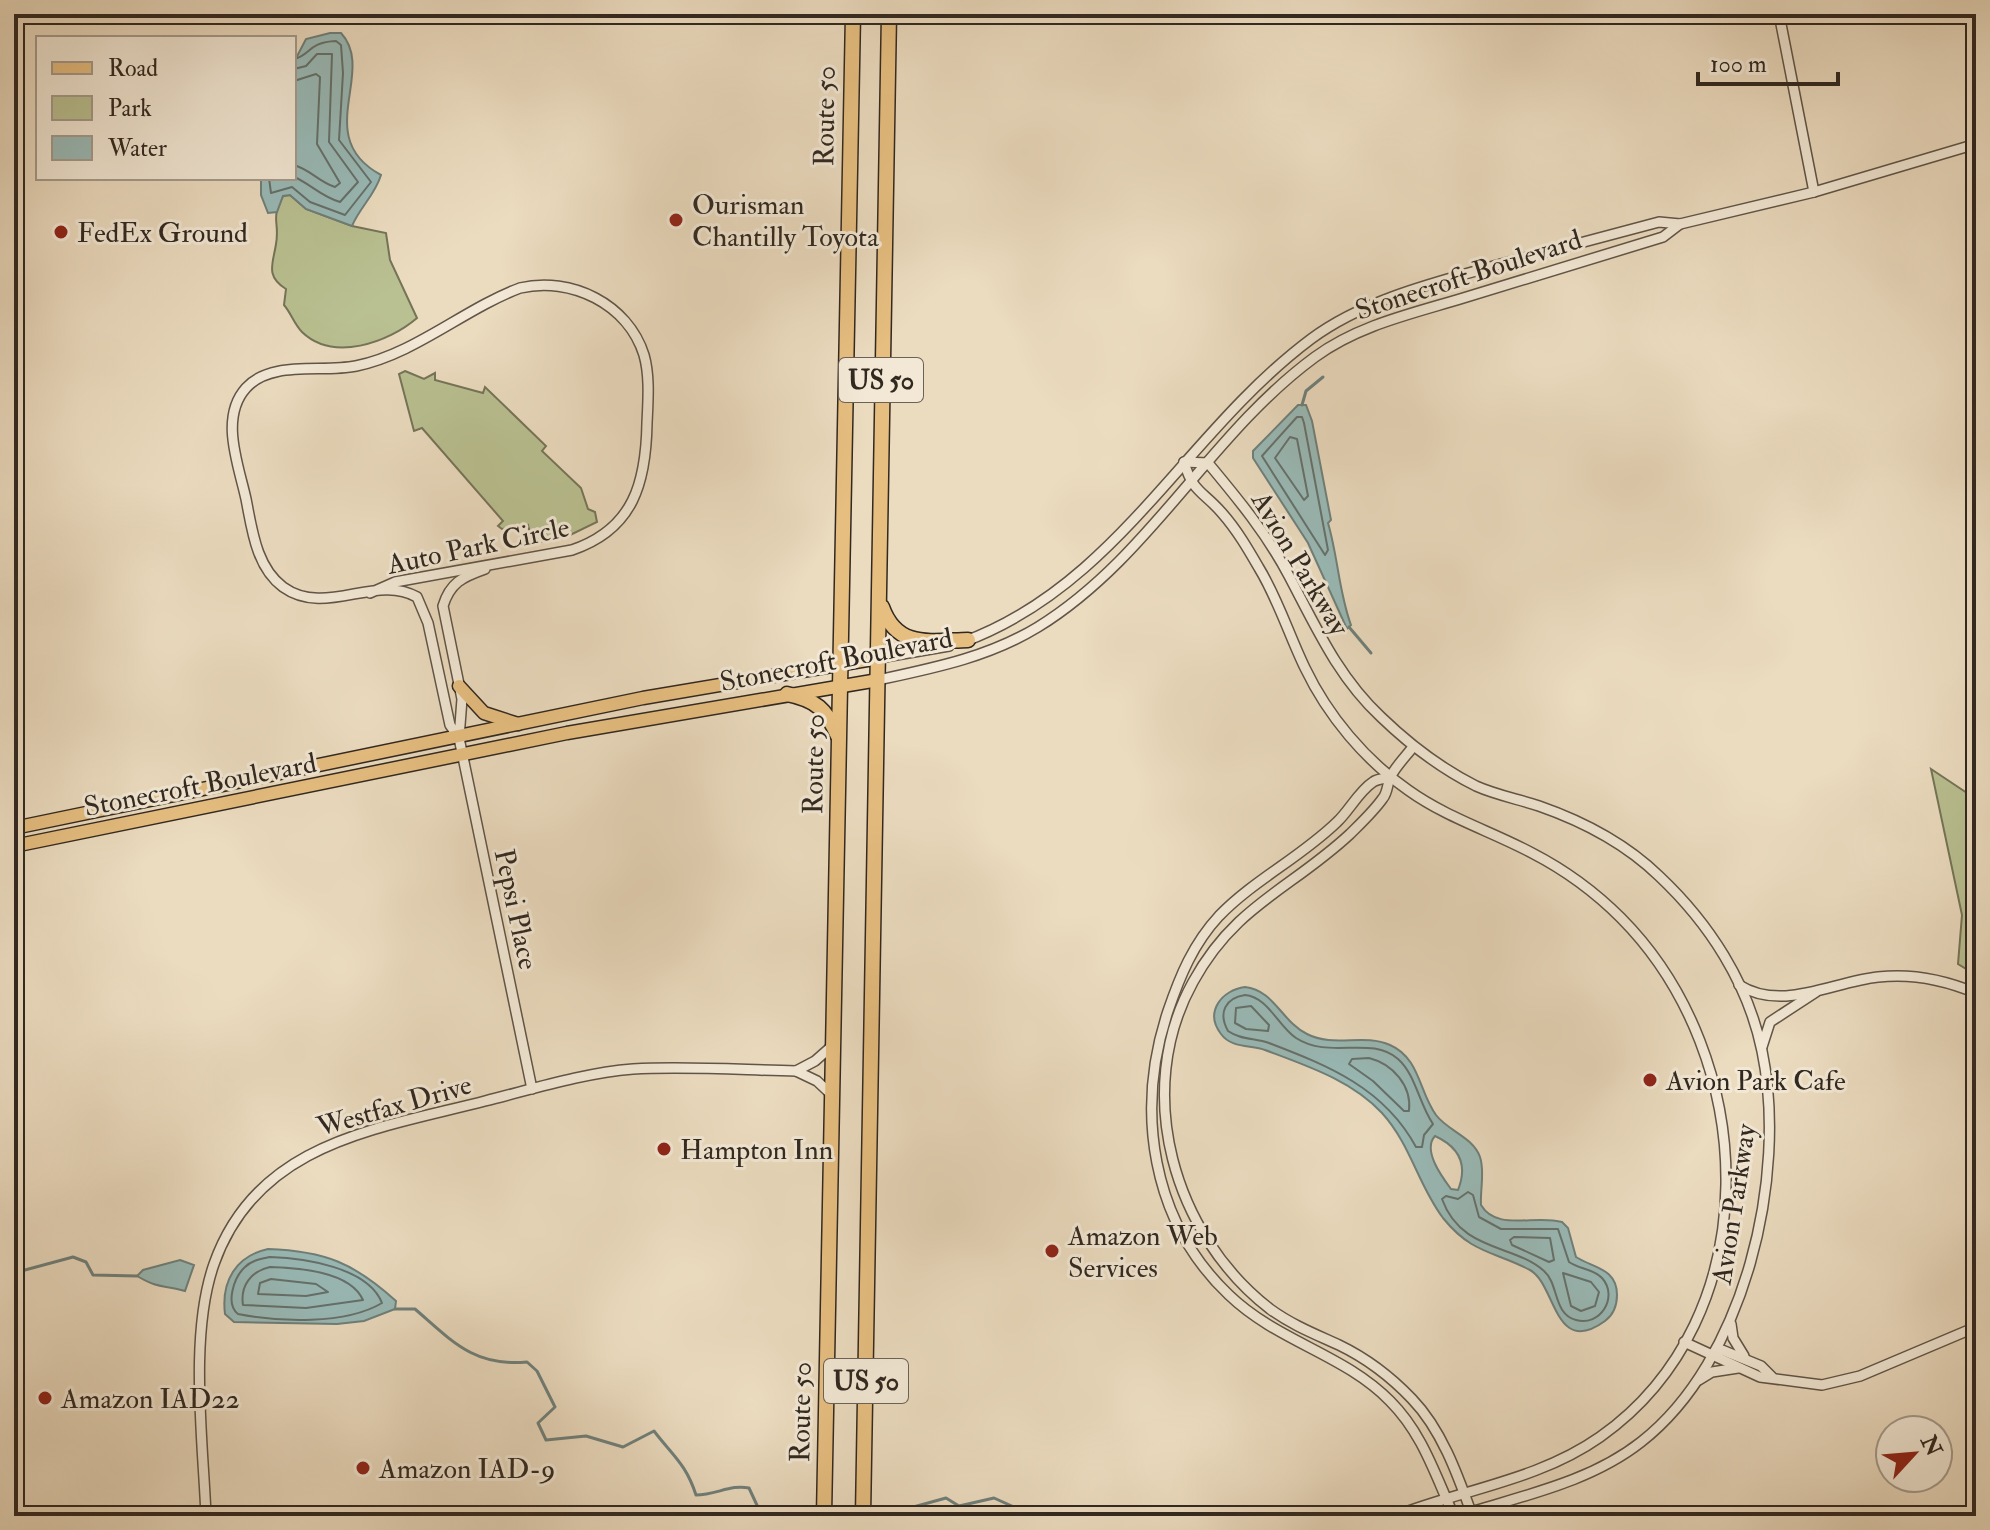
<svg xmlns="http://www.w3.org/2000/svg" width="1990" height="1530" viewBox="0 0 1990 1530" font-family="'IM FELL Double Pica',serif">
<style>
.green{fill:#b9c091;stroke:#757458;stroke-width:2}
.water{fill:#99bab7;stroke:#6f807b;stroke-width:2;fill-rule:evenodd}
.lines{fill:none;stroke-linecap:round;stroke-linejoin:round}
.shore{stroke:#65716c;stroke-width:2}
.stream{stroke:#6f807b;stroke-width:3}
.minor-casing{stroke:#605548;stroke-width:12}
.major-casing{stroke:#312820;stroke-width:15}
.highway-casing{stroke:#312820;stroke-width:17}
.minor{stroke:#f2e8d5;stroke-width:9}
.major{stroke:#e6be80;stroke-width:12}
.highway{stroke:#e6be80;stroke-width:14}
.poi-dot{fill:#8f2418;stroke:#f2e8d5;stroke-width:3}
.labels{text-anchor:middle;stroke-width:6;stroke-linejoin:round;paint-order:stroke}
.shield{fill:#f2e8d5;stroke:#6b6256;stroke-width:2}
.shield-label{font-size:26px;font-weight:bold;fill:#312820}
.street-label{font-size:28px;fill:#312820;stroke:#f2e8d5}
.poi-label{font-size:28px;fill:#312820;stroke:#f2e8d5;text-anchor:start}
</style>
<rect width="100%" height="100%" fill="#ebdbbf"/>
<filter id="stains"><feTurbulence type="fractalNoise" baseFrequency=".0025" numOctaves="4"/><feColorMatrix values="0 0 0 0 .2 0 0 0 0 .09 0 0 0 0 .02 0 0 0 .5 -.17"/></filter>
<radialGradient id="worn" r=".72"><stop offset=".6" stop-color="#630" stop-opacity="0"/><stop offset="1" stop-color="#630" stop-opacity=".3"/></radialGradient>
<g class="green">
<path d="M290 195 306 209 352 226 386 233 390 260 417 318C388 343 333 362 302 332 294 324 291 313 284 305L286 289C265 276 273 264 276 244 280 221 270 221 283 196Z"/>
<path d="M405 371 424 379 435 373V380L483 393 485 387 546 446 542 451 581 488 588 509 595 512 597 522 564 538 532 543 528 525 502 529 498 526 503 521 422 428 414 431 399 374Z"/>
<path d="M1931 769 1976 799V975L1958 964 1962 915Z"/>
</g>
<g class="water">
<path d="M330 33H341C377 72 311 137 381 175 375 195 360 207 352 226L306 209 290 195 283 196 277 212 268 213 261 195V178H294V62L306 39Z"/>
<path d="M1298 405H1306L1312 421 1331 520 1328 523C1338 557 1339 593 1351 625L1347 629 1308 543 1253 458V451Z"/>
<path d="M1245 987C1274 990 1282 1022 1307 1034 1334 1048 1363 1033 1390 1045 1420 1058 1419 1092 1436 1115 1448 1131 1473 1137 1480 1157 1485 1171 1480 1190 1481 1205 1497 1232 1535 1214 1562 1222L1568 1228 1576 1257C1593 1268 1617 1268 1617 1295 1617 1305 1613 1315 1605 1321 1554 1358 1556 1284 1530 1270 1494 1251 1472 1254 1443 1218 1418 1185 1411 1145 1382 1113 1351 1080 1307 1066 1265 1050 1250 1045 1231 1048 1221 1034 1204 1012 1222 990 1245 987ZM1435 1136C1459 1147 1468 1165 1458 1190L1451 1189C1442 1177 1422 1150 1435 1136Z"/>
<path d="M268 1249C325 1251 354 1263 396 1301L395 1309 364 1321 337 1324 234 1322 225 1314C221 1281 236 1256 268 1249Z"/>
<path d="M180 1260 194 1265 185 1291C162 1284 161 1290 137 1276L143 1270Z"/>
</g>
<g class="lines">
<g class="shore">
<path d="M294 69 306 66 317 54H332L329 142 358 182 340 202C320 196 311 184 294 177"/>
<path d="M294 81 316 74 320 77 317 144 340 183 335 187C319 182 311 170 294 165"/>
<path d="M269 178 271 193 292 187 310 202 345 215 371 182 339 140 343 73 341 45 336 41C308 42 310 56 294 59"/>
<path d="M1297 417H1302L1304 423 1328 550 1325 555 1262 456Z"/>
<path d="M1290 437 1297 439 1308 496 1304 500 1275 458Z"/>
<path d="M1245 995C1268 997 1278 1026 1296 1038 1330 1060 1370 1035 1398 1059 1416 1075 1419 1104 1433 1124L1424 1135 1422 1147H1416C1384 1088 1329 1066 1269 1043 1255 1038 1241 1040 1228 1031 1218 1013 1225 998 1245 995Z"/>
<path d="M1251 1006 1269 1025 1268 1031 1246 1029 1235 1023 1236 1008Z"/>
<path d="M1369 1058C1393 1064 1412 1086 1409 1111H1404L1373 1081 1349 1064 1352 1059Z"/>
<path d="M1468 1192 1473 1195 1479 1217 1501 1229H1558L1569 1262C1579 1269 1594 1269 1602 1278 1619 1297 1600 1327 1576 1320 1553 1314 1559 1284 1544 1271 1514 1244 1461 1252 1442 1199L1446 1196 1458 1199Z"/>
<path d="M1514 1237 1550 1238 1554 1260 1549 1262 1512 1245 1510 1240Z"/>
<path d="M270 1257C303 1258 368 1267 382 1303 345 1325 279 1322 238 1314 225 1304 234 1277 245 1267 252 1260 261 1259 270 1257Z"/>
<path d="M270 1267C298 1268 350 1271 363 1300L306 1308 243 1305C240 1286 251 1271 270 1267Z"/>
<path d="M1563 1273 1591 1282 1599 1292 1595 1306 1581 1311 1571 1306Z"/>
<path d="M271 1279 316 1284 328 1292 306 1296 258 1294 260 1283Z"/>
</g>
<g class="stream">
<path d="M1302 405 1306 391 1323 377"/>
<path d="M1349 627 1371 653"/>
<path d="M14 1273 73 1257 86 1262 93 1275 137 1276"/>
<path d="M395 1309H415C452 1341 474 1367 527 1362L537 1371 555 1407 538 1423 546 1440 586 1436 623 1447 654 1431C673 1456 686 1464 696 1495 716 1495 731 1484 749 1488L762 1516"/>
<path d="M888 1514 946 1498 959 1506 994 1498 1034 1516"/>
<path d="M771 1516 792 1508"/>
</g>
<defs>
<g id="minor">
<path d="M1779 14 1814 192"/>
<path d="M1184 462 1208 463C1238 499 1267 534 1289 576 1316 627 1338 677 1381 717 1410 745 1440 768 1476 786 1496 795 1518 799 1539 806 1582 821 1626 844 1659 876 1709 923 1748 983 1762 1051 1788 1176 1745 1361 1641 1442 1589 1483 1520 1496 1458 1516"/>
<path d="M1184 462C1193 493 1203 491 1222 513 1237 530 1248 549 1259 568 1278 599 1289 635 1305 668 1328 716 1365 760 1408 790 1447 818 1491 831 1532 853 1565 870 1595 892 1621 918 1759 1057 1770 1317 1600 1437 1539 1480 1464 1489 1395 1516"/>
<path d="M485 569C462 577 450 583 443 606L462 699 459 738 532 1089"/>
<path d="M370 593 395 582 572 550C634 529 646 482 647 423 648 401 650 376 644 355 628 304 571 276 520 288 464 309 415 354 356 366 321 373 271 360 246 388 219 418 239 466 246 499 252 529 256 567 283 587 326 618 376 573 417 597L428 623 450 725 459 738"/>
<path d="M963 642C1118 585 1184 434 1311 339 1365 299 1437 282 1501 264 1554 250 1606 236 1659 222L1680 224"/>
<path d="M879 658 949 646"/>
<path d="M878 680C934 668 989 657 1038 627 1150 558 1210 434 1315 357 1357 326 1410 314 1460 299 1527 278 1595 258 1663 237L1680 224 1814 192 1976 144"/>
<path d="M1413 747C1406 756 1396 766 1391 776 1387 783 1388 792 1383 798 1374 811 1361 823 1350 834 1291 889 1235 905 1193 982 1132 1092 1174 1235 1270 1309 1292 1325 1315 1334 1339 1345 1366 1358 1392 1378 1412 1399 1441 1429 1457 1473 1471 1512"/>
<path d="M1390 777C1386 778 1377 779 1373 782 1359 791 1349 811 1337 822 1300 858 1255 879 1219 916 1193 944 1180 976 1168 1011 1135 1110 1151 1221 1229 1295 1278 1342 1344 1354 1390 1401 1423 1434 1435 1475 1454 1516"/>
<path d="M1739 985C1782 1012 1832 982 1878 977 1912 973 1945 980 1976 993"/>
<path d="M1762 1047 1770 1022 1816 992"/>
<path d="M796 1071 815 1061 832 1046"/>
<path d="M1731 1324 1733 1338 1744 1356"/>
<path d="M1684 1342 1760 1377 1822 1385 1860 1376 1976 1327"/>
<path d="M1714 1353 1722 1350 1761 1366 1772 1377"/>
<path d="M1699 1380 1712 1372 1738 1368"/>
<path d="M206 1516C203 1440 189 1335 214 1264 257 1142 377 1129 485 1101 533 1089 583 1073 633 1069 687 1066 742 1070 796 1071L817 1081 834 1097"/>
</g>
<g id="major">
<path d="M459 686 484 713 518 724"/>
<path d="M14 828 643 698 879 658"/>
<path d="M14 846 567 733 878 680"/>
</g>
<g id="highway">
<path d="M882 607C897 649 930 641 968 640"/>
<path d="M787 694C816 700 826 709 838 736"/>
<path d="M824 1516 853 14"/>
<path d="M863 1516 889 14"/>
</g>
</defs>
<use href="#minor" class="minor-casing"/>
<use href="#major" class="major-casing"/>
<use href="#highway" class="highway-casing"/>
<use href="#minor" class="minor"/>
<use href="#major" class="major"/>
<use href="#highway" class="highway"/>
</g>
<g class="poi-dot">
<circle cx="676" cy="220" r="8"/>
<circle cx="61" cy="232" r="8"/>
<circle cx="1650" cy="1080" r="8"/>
<circle cx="664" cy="1149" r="8"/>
<circle cx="1052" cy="1251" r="8"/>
<circle cx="45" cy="1398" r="8"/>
<circle cx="363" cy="1468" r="8"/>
</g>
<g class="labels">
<g class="shield">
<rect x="839" y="358" width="84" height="44" rx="6"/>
<rect x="824" y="1359" width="84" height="44" rx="6"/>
</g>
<g class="shield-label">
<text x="881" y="389">US 50</text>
<text x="866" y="1390">US 50</text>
</g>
<g class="street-label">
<text transform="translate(824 116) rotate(-89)" y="10">Route 50</text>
<text transform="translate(1468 274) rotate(-18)" y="10">Stonecroft Boulevard</text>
<text transform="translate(478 545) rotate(-12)" y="10">Auto Park Circle</text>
<text transform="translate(1301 563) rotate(59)" y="10">Avion Parkway</text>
<text transform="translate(836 659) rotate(-11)" y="10">Stonecroft Boulevard</text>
<text transform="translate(813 764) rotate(-89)" y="10">Route 50</text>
<text transform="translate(200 784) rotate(-11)" y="10">Stonecroft Boulevard</text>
<text transform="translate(517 909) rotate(78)" y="10">Pepsi Place</text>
<text transform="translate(394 1105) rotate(-16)" y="10">Westfax Drive</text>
<text transform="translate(1733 1204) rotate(-81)" y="10">Avion Parkway</text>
<text transform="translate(800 1412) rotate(-89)" y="10">Route 50</text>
</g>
<g class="poi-label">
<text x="692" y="214">Ourisman<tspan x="692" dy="32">Chantilly Toyota</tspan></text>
<text x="77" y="242">FedEx Ground</text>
<text x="1666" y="1090">Avion Park Cafe</text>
<text x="680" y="1159">Hampton Inn</text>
<text x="1068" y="1245">Amazon Web<tspan x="1068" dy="32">Services</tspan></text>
<text x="61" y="1408">Amazon IAD22</text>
<text x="379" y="1478">Amazon IAD-9</text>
</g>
</g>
<rect width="1990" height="1530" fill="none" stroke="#ebdbbf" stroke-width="48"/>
<rect x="16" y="16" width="1958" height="1498" fill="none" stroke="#312820" stroke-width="4"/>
<rect x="24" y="24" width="1942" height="1482" fill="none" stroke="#312820" stroke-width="2"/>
<rect x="36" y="36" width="260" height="144" fill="#f2e8d5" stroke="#a59b8d" stroke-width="2"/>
<rect x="52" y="62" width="40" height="12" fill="#e6be80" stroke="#a59b8d" stroke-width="2"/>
<text x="108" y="76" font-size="24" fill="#312820">Road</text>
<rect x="52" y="96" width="40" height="24" fill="#b9c091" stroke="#a59b8d" stroke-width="2"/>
<text x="108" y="116" font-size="24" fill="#312820">Park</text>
<rect x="52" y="136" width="40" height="24" fill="#99bab7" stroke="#a59b8d" stroke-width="2"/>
<text x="108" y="156" font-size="24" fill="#312820">Water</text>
<g transform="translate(1914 1454) rotate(64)"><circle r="38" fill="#f2e8d5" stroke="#a59b8d" stroke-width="2"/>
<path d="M0-6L14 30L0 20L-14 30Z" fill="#8f2418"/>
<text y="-12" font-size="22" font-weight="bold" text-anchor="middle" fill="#312820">N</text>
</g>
<path d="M1698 72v12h140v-12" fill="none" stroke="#312820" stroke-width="4"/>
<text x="1710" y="72" font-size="24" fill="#312820" stroke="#f2e8d5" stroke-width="6" paint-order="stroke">100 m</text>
<rect width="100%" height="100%" filter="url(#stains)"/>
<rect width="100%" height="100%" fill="url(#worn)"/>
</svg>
